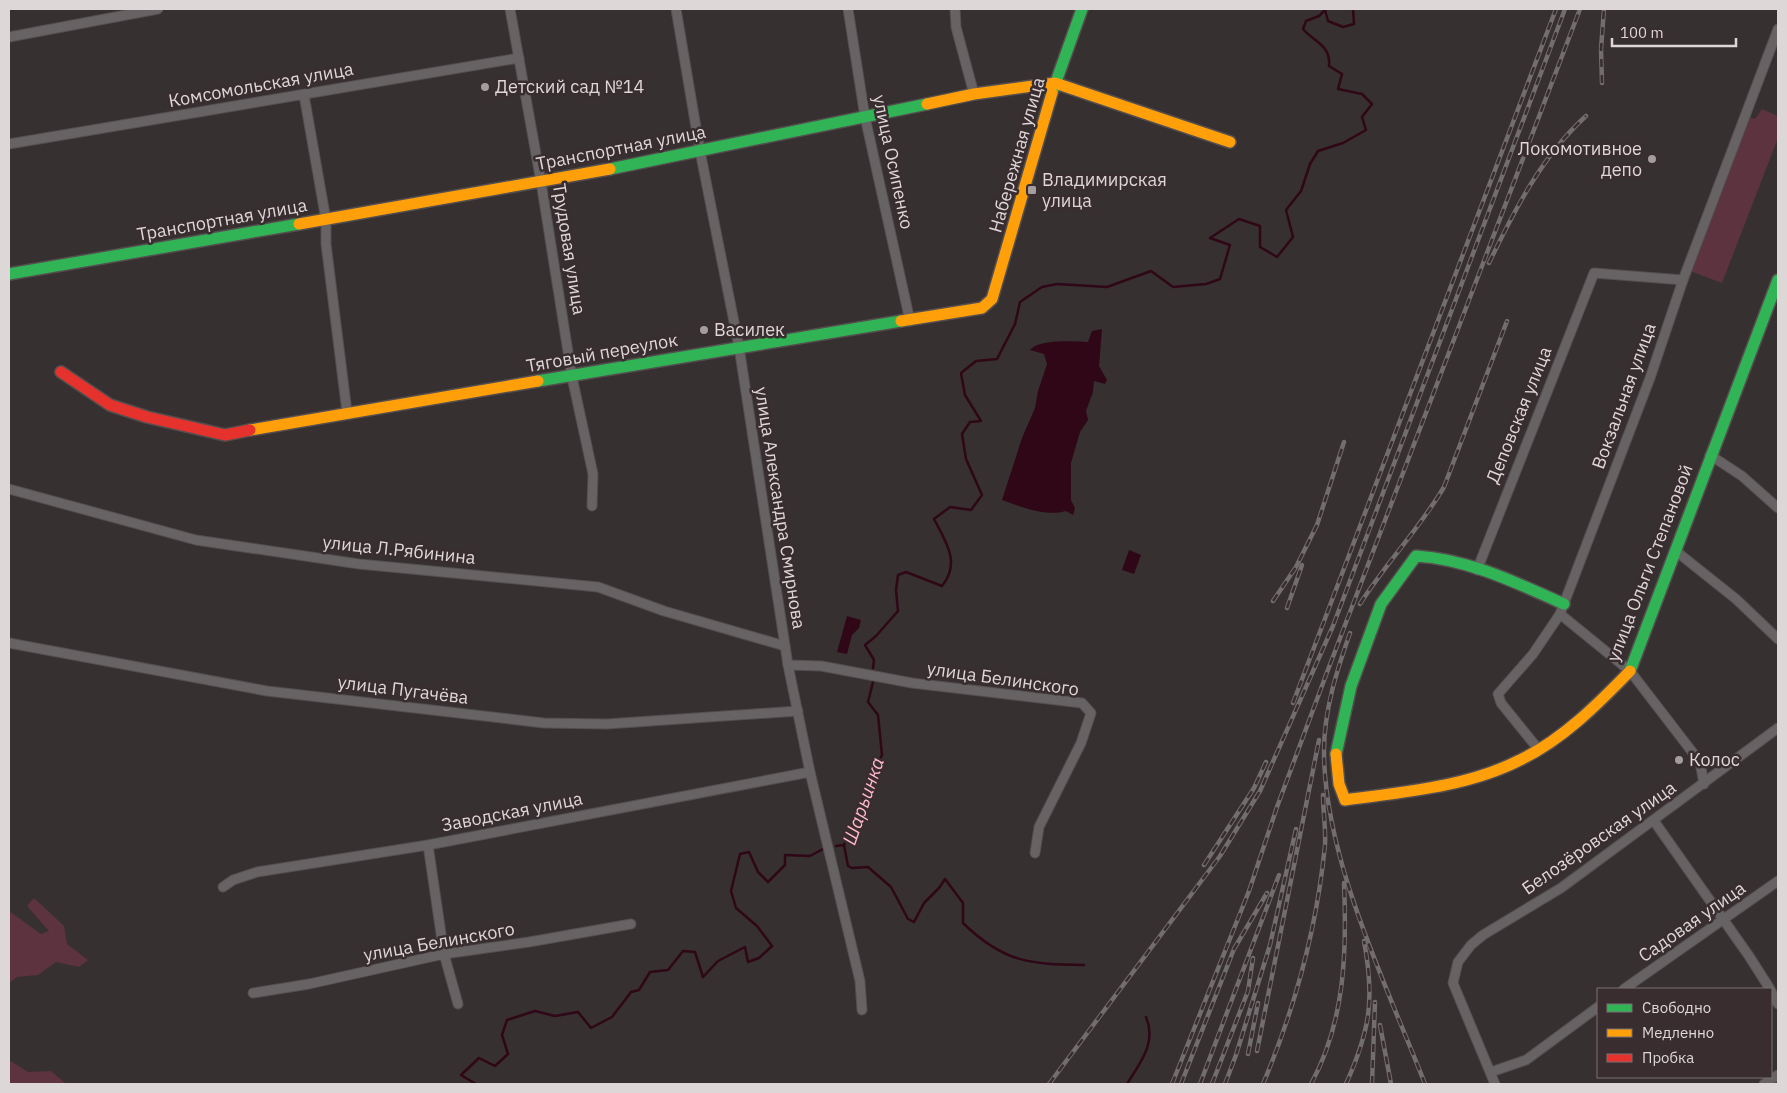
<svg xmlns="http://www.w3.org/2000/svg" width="1787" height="1093" viewBox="0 0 1787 1093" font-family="'IBM Plex Sans',sans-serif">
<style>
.green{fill:#5c333f}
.water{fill:#2f0716}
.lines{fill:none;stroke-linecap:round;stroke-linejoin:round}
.stream{stroke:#2f0716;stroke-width:2.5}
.street-casing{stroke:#544e4f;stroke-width:11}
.fast-casing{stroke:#544e4f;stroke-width:14}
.slow-casing{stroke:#544e4f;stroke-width:14}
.jam-casing{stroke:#544e4f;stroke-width:14}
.street{stroke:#676364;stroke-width:9}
.fast{stroke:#30b455;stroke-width:11}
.slow{stroke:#ff9f0a;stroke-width:11}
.jam{stroke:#e5322d;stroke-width:11}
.rail-casing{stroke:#726d6e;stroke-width:4.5}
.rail{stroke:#392d30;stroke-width:2.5;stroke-dasharray:8;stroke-linecap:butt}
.poi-dot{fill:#a39d9e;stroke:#392d30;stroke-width:2}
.labels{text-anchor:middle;stroke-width:5;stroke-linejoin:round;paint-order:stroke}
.street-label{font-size:18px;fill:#ded7d8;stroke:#392d30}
.poi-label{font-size:18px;fill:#ded7d8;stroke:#392d30;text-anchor:start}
.water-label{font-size:19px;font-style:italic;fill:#ffbacc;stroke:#392d30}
</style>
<rect width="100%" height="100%" fill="#363031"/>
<g class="green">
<path d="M1762 109 1778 116V138L1722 283 1690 271 1749 117 1755 119Z"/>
<path d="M34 898 64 926 67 944 88 960 79 967 56 962 38 975 17 977 9 983V911L41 934 49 931 27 906Z"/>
<path d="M9 1060 28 1072 51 1071 66 1084H9Z"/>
</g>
<g class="water">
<path d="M1102 329 1099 366 1107 380 1105 384 1094 381 1093 392 1086 411 1088 420 1080 432 1071 463V500L1075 508 1073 515 1066 511C1046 517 1022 507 1002 500L1022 438 1035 408 1038 391 1047 364 1044 354 1030 350C1038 339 1074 341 1088 342L1092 331Z"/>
<path d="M1129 550 1141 555 1134 574 1122 570Z"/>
<path d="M847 616 861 620 859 628 852 635 847 654 837 652Z"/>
</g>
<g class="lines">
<g class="stream">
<path d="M873 668 874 660 865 645 876 636 898 611 896 590 898 575 906 572 942 586C961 563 946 542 934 519L950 507 971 510 982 495 966 459 962 434 970 422 981 421 965 395 961 373 976 361 997 359 1015 324 1020 302 1042 287 1057 284 1107 287 1151 271 1173 287 1206 284 1220 279 1230 245 1210 238 1239 219 1260 226V247L1277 257 1293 237 1286 210 1301 191 1310 164 1318 151 1343 143 1366 130 1362 117 1372 104 1362 94 1338 89 1342 74 1329 66C1331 45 1314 42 1303 29L1306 21 1319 16 1325 10 1328 21 1343 27 1354 24 1353 9"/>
<path d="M873 682 868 702 878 715 882 755 867 785 861 807 844 845 848 866 852 868 868 867 891 887 908 919 914 922 924 903 939 888 945 879 963 903V923C1004 963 1030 964 1084 965"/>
<path d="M836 846 844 845"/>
<path d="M476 1084 461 1075 479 1058 495 1066 508 1054 502 1035 507 1020 535 1011 555 1016 578 1012 591 1028 612 1017 631 992 639 990 650 972 668 970 683 951 695 952 703 977 718 961 745 947 748 962 759 958 772 946 757 926 736 908 731 891 740 854 749 852 758 872 768 882 785 865V855L810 856 823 849"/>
<path d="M1127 1084C1140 1063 1157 1043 1146 1017"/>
</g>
<defs>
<g id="street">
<path d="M510 9 541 182 572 377 593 474 592 506"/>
<path d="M676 9 700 151 739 347 788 665 810 772 860 981 862 1010"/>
<path d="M848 9 865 117 910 321"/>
<path d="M955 9 956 27 974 94"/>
<path d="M9 37 158 9"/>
<path d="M304 95 326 220V244L347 412"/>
<path d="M9 144 519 58"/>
<path d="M1710 455 1742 476 1778 508"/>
<path d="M9 489 196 540 359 564 598 587 664 611 785 646"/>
<path d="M1677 552 1736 599 1778 639"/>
<path d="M1477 570 1594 273 1683 280"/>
<path d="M1560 614 1630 671 1700 762 1704 784"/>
<path d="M9 643 267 691 544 723 607 724 798 711"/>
<path d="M788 665 821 666 912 683 1082 703 1091 713 1081 743 1039 827 1035 853"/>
<path d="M1539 750 1501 703 1498 694 1533 654 1560 614 1650 378 1683 280 1778 29"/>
<path d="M1654 821 1749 956 1770 989"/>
<path d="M428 845 444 954 458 1004"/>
<path d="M223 887 233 880 257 872 428 845 810 772"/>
<path d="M1624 989 1778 881"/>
<path d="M1771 991 1778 1004"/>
<path d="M253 993 309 984 444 954 529 942 631 924"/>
<path d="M1491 1072 1526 1060 1598 1007"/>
<path d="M1495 1084 1453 983 1458 962 1471 945 1483 935 1561 888 1778 728"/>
<path d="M1764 1084 1778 1075"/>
</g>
<g id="fast">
<path d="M1052 93 1082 9"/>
<path d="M610 169 927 104"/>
<path d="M9 274 299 224"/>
<path d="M538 381 901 321"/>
<path d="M1630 671 1778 280"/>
<path d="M1336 754 1351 686 1381 604 1416 556C1468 559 1517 583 1564 604"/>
</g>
<g id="slow">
<path d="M927 104 974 94 1055 83 1230 142"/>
<path d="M299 224 610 169"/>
<path d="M901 321 982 308 992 299 1052 93"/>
<path d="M250 430 538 381"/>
<path d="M1336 754 1339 784 1345 800C1403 792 1467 787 1520 760 1562 740 1597 705 1630 671"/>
</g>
<path id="jam" d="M61 372 110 405 147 417 225 435 250 430"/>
</defs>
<use href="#street" class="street-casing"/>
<use href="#fast" class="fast-casing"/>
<use href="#slow" class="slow-casing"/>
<use href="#jam" class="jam-casing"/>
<use href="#street" class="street"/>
<use href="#fast" class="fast"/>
<use href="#slow" class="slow"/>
<use href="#jam" class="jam"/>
<defs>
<g id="rail">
<path d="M1602 83 1601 49 1604 9"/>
<path d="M1489 263C1515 209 1542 156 1586 116"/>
<path d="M1273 601 1296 567 1317 525 1344 442"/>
<path d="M1360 604C1386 563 1420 528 1444 487L1507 321"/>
<path d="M1287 608 1302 565"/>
<path d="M1350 633C1337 670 1324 710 1324 751 1324 858 1386 984 1425 1084"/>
<path d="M1293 703 1556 9"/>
<path d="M1204 865 1254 788 1266 762"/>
<path d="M1380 1025 1391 1084"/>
<path d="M1257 1051 1319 740"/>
<path d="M1248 1054 1258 1003"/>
<path d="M1049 1084 1220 856 1260 791 1333 626 1565 9"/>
<path d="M1172 1084 1249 891 1277 807 1326 675 1580 9"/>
<path d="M1181 1084 1234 949 1267 893"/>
<path d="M1200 1084 1279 875"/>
<path d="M1212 1084 1248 991 1253 958"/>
<path d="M1225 1084 1236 1055 1270 945 1296 829"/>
<path d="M1263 1084C1295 1008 1317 927 1325 845 1326 829 1323 811 1323 795"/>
<path d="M1311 1084C1345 1022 1347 952 1344 883"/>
<path d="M1346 1084C1370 1030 1375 1000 1364 941"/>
<path d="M1372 1084 1375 1002"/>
</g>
</defs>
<use href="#rail" class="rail-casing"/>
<use href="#rail" class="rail"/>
</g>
<g class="poi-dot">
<circle cx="485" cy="87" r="5"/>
<circle cx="1652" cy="159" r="5"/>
<rect x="1027" y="185" width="10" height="10" rx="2.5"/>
<circle cx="704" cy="330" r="5"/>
<circle cx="1679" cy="760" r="5"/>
</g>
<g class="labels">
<g class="street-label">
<text transform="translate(261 85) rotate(-10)" y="6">Комсомольская улица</text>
<text transform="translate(621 148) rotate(-11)" y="6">Транспортная улица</text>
<text transform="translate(1017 155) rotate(-74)" y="6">Набережная улица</text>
<text transform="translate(893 162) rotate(78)" y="6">улица Осипенко</text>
<text transform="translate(222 220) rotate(-10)" y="6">Транспортная улица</text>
<text transform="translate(569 249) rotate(81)" y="6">Трудовая улица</text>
<text transform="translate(602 353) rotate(-10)" y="6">Тяговый переулок</text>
<text transform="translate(1624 396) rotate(-70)" y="6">Вокзальная улица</text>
<text transform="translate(1519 415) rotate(-68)" y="6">Деповская улица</text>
<text transform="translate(780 508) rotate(81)" y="6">улица Александра Смирнова</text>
<text transform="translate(399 550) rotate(6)" y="6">улица Л.Рябинина</text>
<text transform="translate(1650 563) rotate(-69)" y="6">улица Ольги Степановой</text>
<text transform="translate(1003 679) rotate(8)" y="6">улица Белинского</text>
<text transform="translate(403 690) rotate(7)" y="6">улица Пугачёва</text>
<text transform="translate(512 812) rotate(-11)" y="6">Заводская улица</text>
<text transform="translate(1599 838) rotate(-35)" y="6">Белозёровская улица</text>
<text transform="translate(1692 922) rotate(-35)" y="6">Садовая улица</text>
<text transform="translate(439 942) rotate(-10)" y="6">улица Белинского</text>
</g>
<g class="poi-label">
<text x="495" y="93">Детский сад №14</text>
<text x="1642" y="155" text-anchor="end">Локомотивное<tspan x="1642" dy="21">депо</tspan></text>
<text x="1042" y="186">Владимирская<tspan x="1042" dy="21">улица</tspan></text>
<text x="714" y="336">Василек</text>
<text x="1689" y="766">Колос</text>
</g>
<g class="water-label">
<text transform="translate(863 801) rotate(-71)" y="7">Шарьинка</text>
</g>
</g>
<rect width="1787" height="1093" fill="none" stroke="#ded7d8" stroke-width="20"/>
<rect x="1597" y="988" width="175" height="90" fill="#392d30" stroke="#7b7173"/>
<rect x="1607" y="1004" width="25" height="8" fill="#30b455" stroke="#7b7173"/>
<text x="1642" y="1013" font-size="15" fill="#ded7d8">Свободно</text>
<rect x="1607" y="1029" width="25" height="8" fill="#ff9f0a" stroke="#7b7173"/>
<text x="1642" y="1038" font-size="15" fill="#ded7d8">Медленно</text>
<rect x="1607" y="1054" width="25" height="8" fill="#e5322d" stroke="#7b7173"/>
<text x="1642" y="1063" font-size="15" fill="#ded7d8">Пробка</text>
<path d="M1612 38v8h124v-8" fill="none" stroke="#ded7d8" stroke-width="2.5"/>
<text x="1620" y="38" font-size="15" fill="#ded7d8" stroke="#392d30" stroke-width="4" paint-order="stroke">100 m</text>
</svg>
